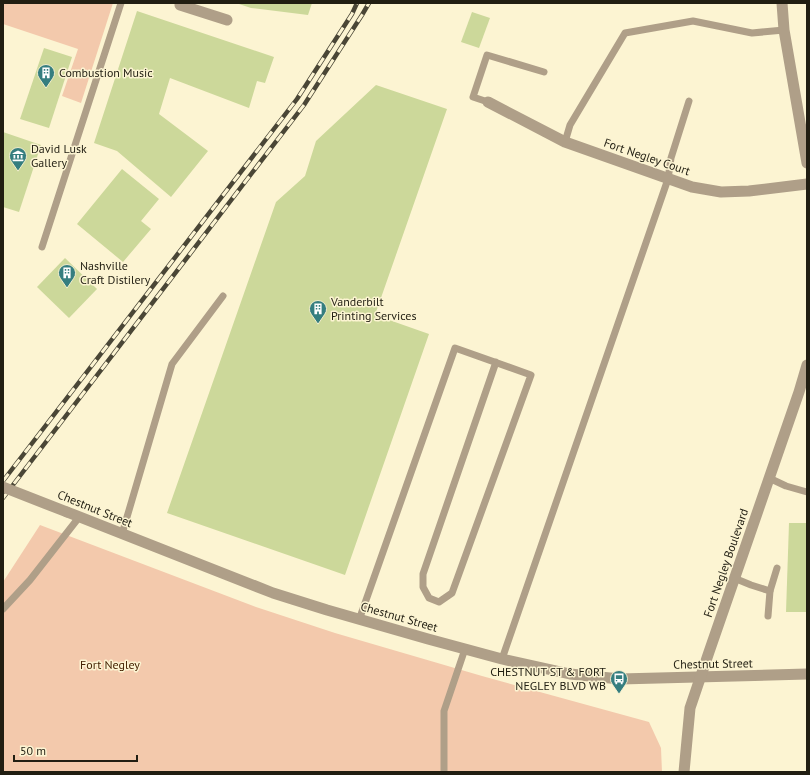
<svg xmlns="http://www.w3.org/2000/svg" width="810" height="775" viewBox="0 0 810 775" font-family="'PT Sans',sans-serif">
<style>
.green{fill:#f3c9ac}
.building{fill:#ccd89a}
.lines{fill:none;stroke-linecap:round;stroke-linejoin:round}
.service{stroke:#af9f88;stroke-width:7}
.minor{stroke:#af9f88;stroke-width:11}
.tertiary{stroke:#af9f88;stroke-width:11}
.rail-casing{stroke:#4a4636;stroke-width:4.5}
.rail{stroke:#fcf4d2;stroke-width:3;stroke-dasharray:9;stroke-linecap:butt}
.tertiary-bridge{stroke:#af9f88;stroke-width:11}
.labels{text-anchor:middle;stroke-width:3;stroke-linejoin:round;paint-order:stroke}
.poi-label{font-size:12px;fill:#211e12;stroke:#fcf4d2;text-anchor:start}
.street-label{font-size:12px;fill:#211e12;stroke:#fcf4d2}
.park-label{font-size:12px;fill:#452203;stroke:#fcf4d2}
</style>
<rect width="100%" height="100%" fill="#fcf4d2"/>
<g class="green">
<path d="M3 3H113L81 103 62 96 78 49 3 24Z"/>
<path d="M40 525 256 607 335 633 482 676 649 722 661 748 662 772H3V582Z"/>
</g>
<g class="building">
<path d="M236 3H312L308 15 251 8Z"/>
<path d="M137 11 274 57 265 83 257 81 249 108 170 78 159 114 208 151 171 197 117 151 94 143Z"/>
<path d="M472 12 490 18 479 48 461 42Z"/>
<path d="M44 48 72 57 49 128 20 119Z"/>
<path d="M376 85 447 109 375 315 429 334 345 575 167 513 276 202 305 176 316 141Z"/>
<path d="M3 132 41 145 19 212 3 207Z"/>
<path d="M122 169 159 199 141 221 151 229 123 262 77 224Z"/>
<path d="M65 258 97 289 69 318 37 287Z"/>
<path d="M789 523H807V612H786Z"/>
</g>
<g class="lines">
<g class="service">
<path d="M488 102 473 97 487 55 544 72"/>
<path d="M565 142 570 125 625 33 693 21 752 33 784 30"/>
<path d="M42 247 121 3"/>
<path d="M769 478 786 486 807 492"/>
<path d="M122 534 172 364 223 296"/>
<path d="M734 578 751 585 770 591 768 616"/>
<path d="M770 591 777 568"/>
<path d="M3 609 30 580 80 516"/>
<path d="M359 620 455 348 531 375 452 593 439 602 429 598 423 587V574L496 362"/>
<path d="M502 659 668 179 671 158 689 101"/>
<path d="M444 772V711L465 649"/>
</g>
<g class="minor">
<path d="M180 5 227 20"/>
<path d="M488 102 565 142 692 187 721 192 749 191 807 184"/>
</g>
<g class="tertiary">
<path d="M782 3 784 30 807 163"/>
<path d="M67 512 273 593 327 610 428 639 502 659 570 674 620 679 807 674"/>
<path d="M684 772 690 708 709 652 799 392 807 365"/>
</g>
<defs>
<g id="rail">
<path d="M3 481 297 99 352 14 357 3"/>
<path d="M3 498 304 105 362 15 369 3"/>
</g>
</defs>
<use href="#rail" class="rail-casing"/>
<use href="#rail" class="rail"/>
<path class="tertiary-bridge" d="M3 487 67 512"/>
</g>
<defs>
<symbol id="building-pin" viewBox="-11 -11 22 30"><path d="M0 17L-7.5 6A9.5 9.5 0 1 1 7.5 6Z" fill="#357e7f" stroke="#fcf4d2"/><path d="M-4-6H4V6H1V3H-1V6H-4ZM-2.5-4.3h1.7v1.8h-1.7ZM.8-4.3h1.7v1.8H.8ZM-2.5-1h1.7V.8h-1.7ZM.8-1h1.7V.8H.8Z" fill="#fff"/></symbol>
<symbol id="museum-pin" viewBox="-11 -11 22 30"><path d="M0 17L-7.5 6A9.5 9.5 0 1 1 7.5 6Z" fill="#357e7f" stroke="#fcf4d2"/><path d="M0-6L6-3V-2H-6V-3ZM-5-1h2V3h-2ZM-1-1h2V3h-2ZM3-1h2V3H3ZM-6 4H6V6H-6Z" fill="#fff"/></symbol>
<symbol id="bus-pin" viewBox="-11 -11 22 30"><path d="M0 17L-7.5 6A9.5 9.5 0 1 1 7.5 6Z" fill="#357e7f" stroke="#fcf4d2"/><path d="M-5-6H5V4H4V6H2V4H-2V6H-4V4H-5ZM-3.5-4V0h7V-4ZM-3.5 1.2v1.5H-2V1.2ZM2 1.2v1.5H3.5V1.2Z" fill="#fff"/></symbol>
</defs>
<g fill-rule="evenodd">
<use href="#building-pin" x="36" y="63" width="20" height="27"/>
<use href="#museum-pin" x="8" y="146" width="20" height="27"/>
<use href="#building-pin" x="57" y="263" width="20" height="27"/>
<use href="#building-pin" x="308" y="299" width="20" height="27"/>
<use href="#bus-pin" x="609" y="669" width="20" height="27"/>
</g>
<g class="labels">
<g class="poi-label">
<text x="59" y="77">Combustion Music</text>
<text x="31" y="153">David Lusk<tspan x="31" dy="14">Gallery</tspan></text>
<text x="80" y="270">Nashville<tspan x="80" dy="14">Craft Distilery</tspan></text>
<text x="331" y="306">Vanderbilt<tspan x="331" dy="14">Printing Services</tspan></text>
<text x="606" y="676" text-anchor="end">CHESTNUT ST &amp; FORT<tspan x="606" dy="14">NEGLEY BLVD WB</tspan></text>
</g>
<g class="street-label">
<text transform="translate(647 157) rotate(19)" y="4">Fort Negley Court</text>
<text transform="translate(95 509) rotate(22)" y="4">Chestnut Street</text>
<text transform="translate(726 563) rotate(-71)" y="4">Fort Negley Boulevard</text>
<text transform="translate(399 617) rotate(16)" y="4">Chestnut Street</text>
<text transform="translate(713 664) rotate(-1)" y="4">Chestnut Street</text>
</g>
<g class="park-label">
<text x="110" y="669">Fort Negley</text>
</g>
</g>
<rect width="810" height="775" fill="none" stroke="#211e12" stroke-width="8"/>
<path d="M14 755v6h123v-6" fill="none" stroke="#211e12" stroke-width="2"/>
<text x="20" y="755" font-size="12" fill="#211e12" stroke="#fcf4d2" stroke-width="3" paint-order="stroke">50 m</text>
</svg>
